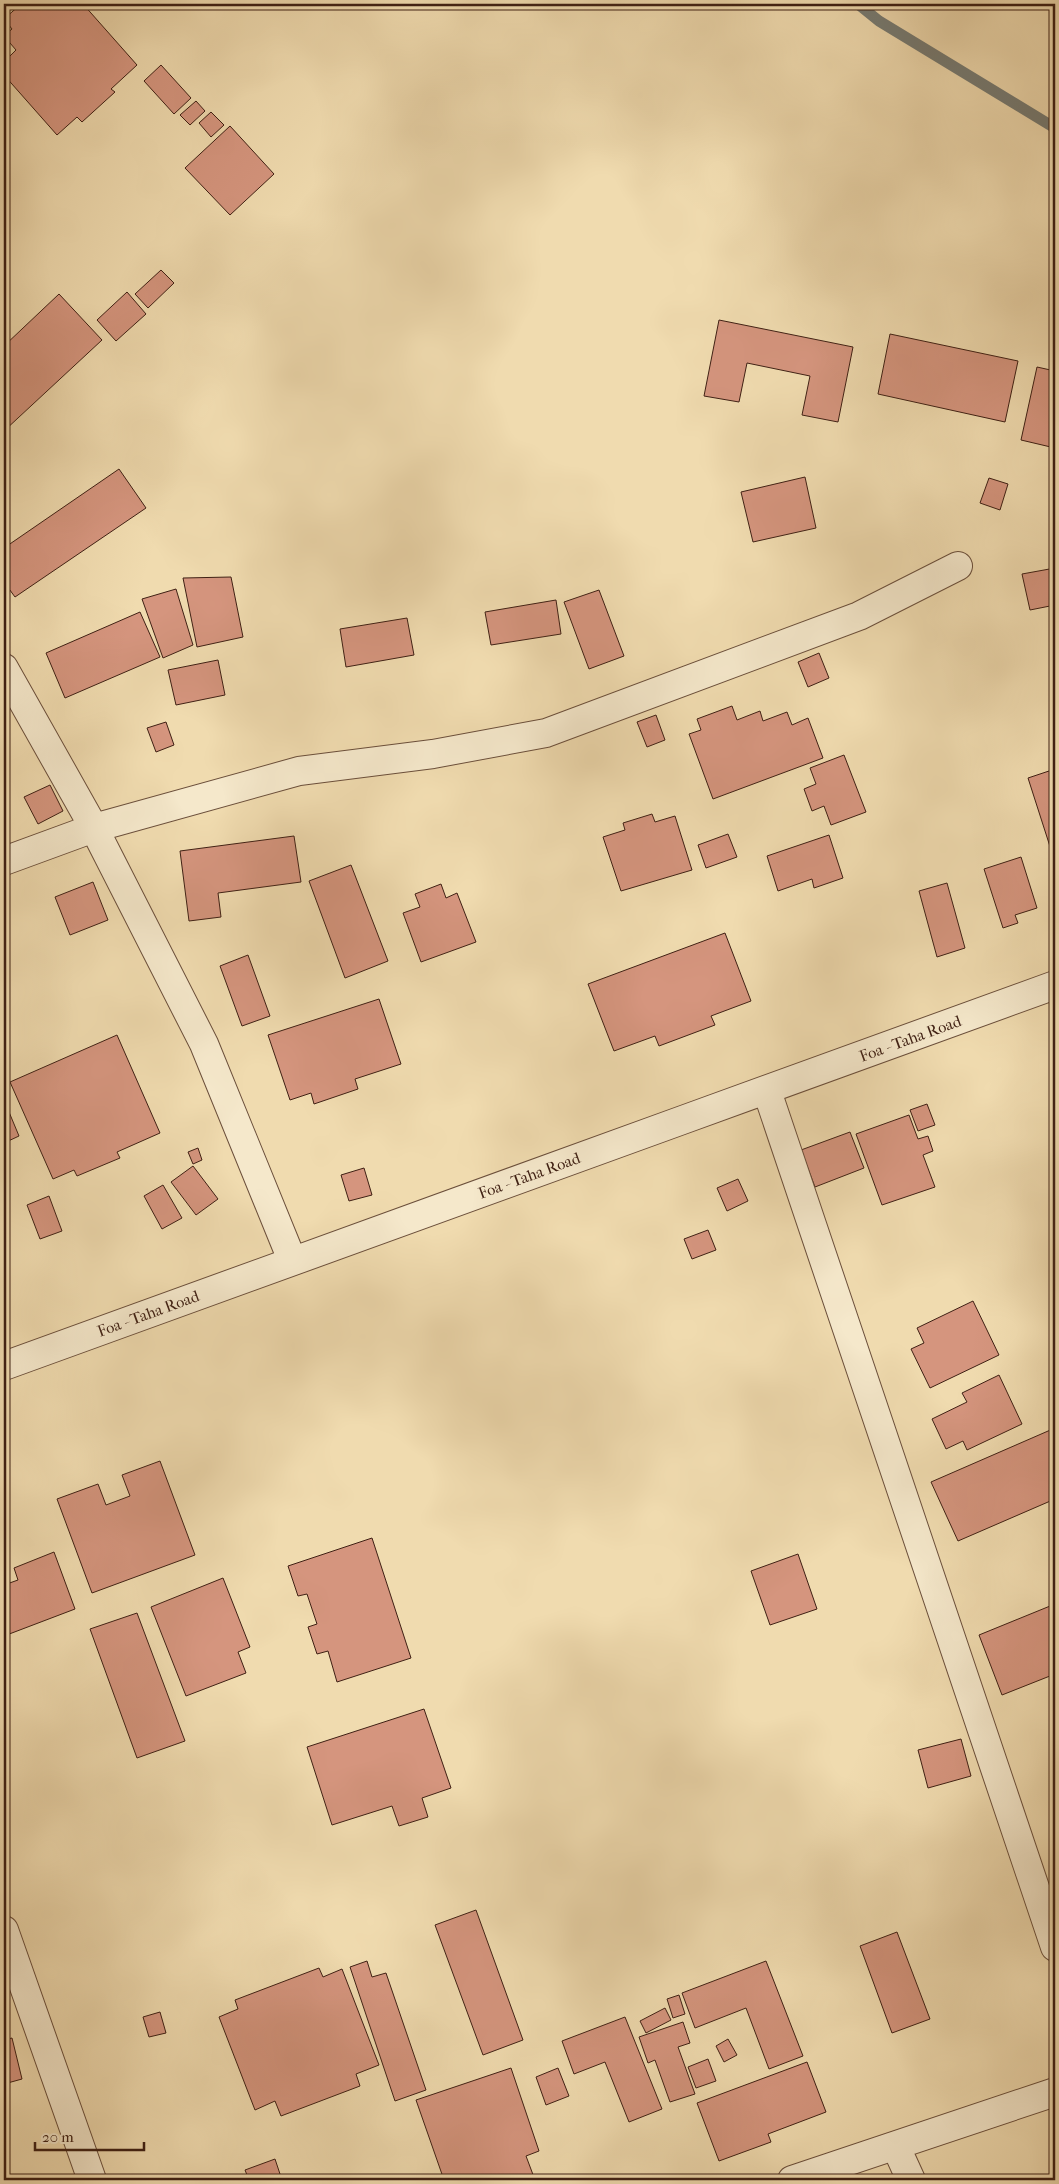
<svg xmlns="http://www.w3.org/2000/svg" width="1059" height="2184" font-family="'IM FELL French Canon',serif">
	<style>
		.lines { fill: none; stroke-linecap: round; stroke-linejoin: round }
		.stream { stroke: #777c74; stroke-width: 11 }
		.building { fill: #d5957e; stroke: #3f2014 }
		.minor-casing { stroke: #6b4f3b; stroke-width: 30 }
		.minor { stroke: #f5e8cb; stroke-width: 28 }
		.labels { text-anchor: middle; stroke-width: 5; stroke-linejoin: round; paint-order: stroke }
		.street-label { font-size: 16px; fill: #3f2014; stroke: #f5e8cb }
	</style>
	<rect width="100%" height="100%" fill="#f0dbaf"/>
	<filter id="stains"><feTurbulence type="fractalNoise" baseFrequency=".004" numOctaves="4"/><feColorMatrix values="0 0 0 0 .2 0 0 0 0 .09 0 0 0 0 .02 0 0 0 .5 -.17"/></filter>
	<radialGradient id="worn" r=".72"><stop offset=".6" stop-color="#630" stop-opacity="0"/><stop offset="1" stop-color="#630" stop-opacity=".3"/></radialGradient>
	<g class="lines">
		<path class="stream" d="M858,4L879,21L1055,128"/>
	</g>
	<path class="building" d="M21,4H83L137,65L111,89L115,92L82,122L77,117L57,135L4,75V62L16,50L4,36L12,29L4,19Z
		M161,65L191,98L174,114L144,81Z
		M196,101L205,111L190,125L180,115Z
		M211,112L224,125L211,137L199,123Z
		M230,126L274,174L230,215L185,168Z
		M161,270L174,283L148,308L135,294Z
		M127,292L146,314L116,341L97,320Z
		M59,294L102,340L4,431V346Z
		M719,320L853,347L838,422L802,415L810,376L747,363L739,402L704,396Z
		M890,334L1018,361L1005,422L878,394Z
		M1037,367L1055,371V448L1021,440Z
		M119,469L146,508L15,597L4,582V548Z
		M805,477L816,528L753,542L741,492Z
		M989,478L1008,484L1000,510L980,503Z
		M1055,568V605L1030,610L1022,574Z
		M231,577L243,637L197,647L183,578Z
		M176,589L193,645L163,658L142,599Z
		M599,590L624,656L589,669L564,602Z
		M556,600L561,634L491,645L485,612Z
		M140,612L160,657L65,698L46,653Z
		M407,618L414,655L346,667L340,629Z
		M819,653L829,678L808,687L798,662Z
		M218,660L225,695L176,705L168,670Z
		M732,706L737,720L760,711L763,721L787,712L792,725L808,718L823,758L713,799L689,734L701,730L697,719Z
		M656,715L665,740L647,747L637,722Z
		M166,722L174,745L156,752L147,728Z
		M844,755L866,812L831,825L824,806L812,811L804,789L816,784L810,768Z
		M1055,769V858L1054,859L1028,778Z
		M50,785L63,811L38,824L24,797Z
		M652,814L655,822L675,816L692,870L621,891L603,837L625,830L623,823Z
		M728,834L737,857L706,868L698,845Z
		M829,835L843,878L814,888L812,879L778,891L767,856Z
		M294,836L301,882L218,893L221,917L189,921L180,851Z
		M1021,857L1037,908L1015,915L1018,923L1003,928L984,869Z
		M351,865L388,961L345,978L309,881Z
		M93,882L108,920L70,935L55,897Z
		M947,883L965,948L937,957L919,891Z
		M441,884L446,898L457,893L476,942L421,962L403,913L420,907L415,894Z
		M725,933L751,1001L711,1016L715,1025L659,1046L655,1036L614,1051L588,984Z
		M248,955L270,1016L242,1026L220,966Z
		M379,999L401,1064L355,1079L358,1089L314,1104L311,1093L290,1100L268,1035Z
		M117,1035L160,1133L117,1152L120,1158L77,1176L74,1170L53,1179L10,1082Z
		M4,1100L19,1136L4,1143Z
		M927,1104L935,1125L918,1131L910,1110Z
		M909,1115L918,1139L928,1136L933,1151L923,1155L935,1187L882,1205L856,1134Z
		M850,1132L864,1168L815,1187L801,1150Z
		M198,1148L202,1160L193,1164L188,1152Z
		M193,1166L218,1199L196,1215L171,1182Z
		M364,1168L372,1195L349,1201L341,1175Z
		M738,1179L748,1201L727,1211L717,1188Z
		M163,1185L182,1218L162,1229L144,1196Z
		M49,1196L62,1231L40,1239L27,1205Z
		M708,1230L716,1250L692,1259L684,1239Z
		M973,1301L999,1355L930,1388L911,1349L924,1343L917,1328Z
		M999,1375L1022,1424L967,1450L963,1441L946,1449L932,1419L967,1402L962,1393Z
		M1055,1428V1499L958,1541L931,1482Z
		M160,1461L195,1555L92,1593L57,1499L98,1484L106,1505L130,1496L122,1475Z
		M372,1538L411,1658L337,1682L328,1651L317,1654L308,1627L317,1624L307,1594L298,1596L288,1566Z
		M54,1552L75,1609L4,1636V1585L18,1580L14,1568Z
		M798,1554L817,1609L770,1625L751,1571Z
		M223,1578L250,1647L238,1652L246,1673L186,1696L151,1607Z
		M1055,1604V1674L1002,1695L979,1635Z
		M137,1613L185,1741L137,1758L90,1629Z
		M424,1709L451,1788L422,1798L428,1817L399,1826L392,1806L332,1825L307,1747Z
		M961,1739L971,1776L928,1788L918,1750Z
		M476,1910L523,2040L483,2055L435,1925Z
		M897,1932L930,2019L892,2033L860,1946Z
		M367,1961L372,1977L386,1973L426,2090L395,2101L350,1967Z
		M766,1961L803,2056L769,2069L746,2008L695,2028L682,1993Z
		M319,1968L323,1977L342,1969L379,2065L356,2074L360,2086L281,2116L275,2101L255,2110L219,2017L238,2009L235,2000Z
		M679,1995L685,2014L673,2018L667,1999Z
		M665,2008L671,2020L646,2033L640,2021Z
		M160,2012L166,2033L149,2037L143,2017Z
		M625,2017L662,2109L629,2122L605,2062L574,2074L562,2041Z
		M683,2022L690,2043L678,2047L695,2094L670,2102L655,2060L648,2063L639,2037Z
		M12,2038L22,2079L4,2084V2040Z
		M728,2039L737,2055L724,2062L716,2046Z
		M708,2059L716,2081L696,2088L688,2067Z
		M807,2062L826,2112L768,2134L771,2142L719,2161L697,2103Z
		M511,2068L539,2151L526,2156L535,2180H444L416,2100Z
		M558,2068L569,2096L546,2105L536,2077Z
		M275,2159L282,2180H249L245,2170Z"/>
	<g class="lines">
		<g class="minor-casing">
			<path id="minor" d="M4,668L94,828L204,1044L292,1260
				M4,861L94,828L299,771L433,754L546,733L859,616L958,566
				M767,1091L1055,1947
				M4,1366C354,1237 705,1113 1055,985
				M4,1930L92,2180
				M896,2147L911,2180
				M792,2180L1055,2092"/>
		</g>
		<use href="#minor" class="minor"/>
	</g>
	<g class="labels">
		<g class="street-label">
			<text transform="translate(910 1038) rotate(-20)" y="6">Foa - Taha Road</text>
			<text transform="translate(529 1175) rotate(-20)" y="6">Foa - Taha Road</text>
			<text transform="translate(148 1313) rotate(-20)" y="6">Foa - Taha Road</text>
		</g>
	</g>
	<rect width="1059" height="2184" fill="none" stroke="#f0dbaf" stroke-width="20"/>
	<rect x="5" y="5" width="1049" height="2174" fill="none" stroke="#3f2014" stroke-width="2.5"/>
	<rect x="10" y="10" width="1039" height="2164" fill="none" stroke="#3f2014"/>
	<path d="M35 2142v8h109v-8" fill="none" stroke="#3f2014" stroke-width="2.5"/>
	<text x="42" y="2142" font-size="15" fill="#3f2014" stroke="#f5e8cb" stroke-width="4" paint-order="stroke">20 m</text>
	<rect width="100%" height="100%" filter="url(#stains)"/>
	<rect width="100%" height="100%" fill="url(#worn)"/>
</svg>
